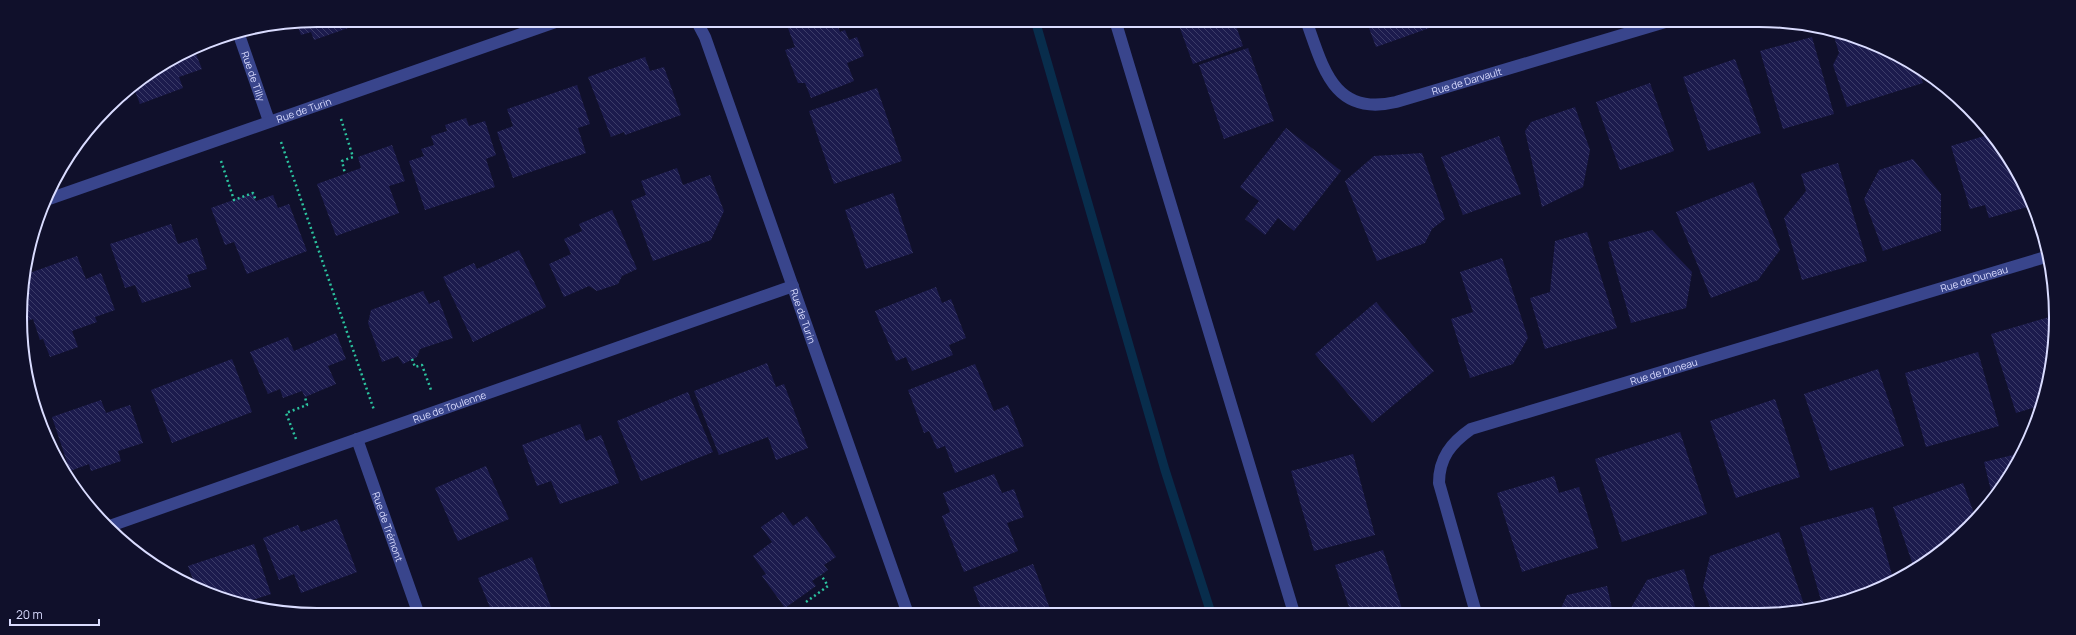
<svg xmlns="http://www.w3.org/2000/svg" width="2076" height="635" font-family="Manrope,sans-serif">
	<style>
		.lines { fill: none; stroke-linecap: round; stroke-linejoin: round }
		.stream { stroke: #082d4c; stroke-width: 9 }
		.building { fill: url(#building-back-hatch) }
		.path { stroke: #2bc29e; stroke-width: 2.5; stroke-dasharray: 2 3; stroke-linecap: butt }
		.minor { stroke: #39458c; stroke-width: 12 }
		.labels { text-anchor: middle; stroke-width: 3.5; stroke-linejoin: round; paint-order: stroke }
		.street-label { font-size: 10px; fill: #dadcff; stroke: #10102b }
		.rim { fill: none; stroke: #dadcff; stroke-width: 2 }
	</style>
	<defs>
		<pattern id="building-back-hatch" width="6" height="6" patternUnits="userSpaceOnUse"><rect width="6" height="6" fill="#1c1b4d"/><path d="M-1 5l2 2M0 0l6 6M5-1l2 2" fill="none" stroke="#3c3c68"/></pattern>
	</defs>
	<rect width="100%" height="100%" fill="#10102b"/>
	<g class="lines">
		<path class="stream" d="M1035,20L1165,470L1211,613"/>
	</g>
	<path class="building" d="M318,20H371L314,40L311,32L301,35L296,22Z
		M785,20H836L840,32L845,30L849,40L857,37L864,56L847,63L854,81L811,98L805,83H798L785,50L795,47Z
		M1177,20H1234L1243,46L1193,64Z
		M1366,20H1452L1376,47Z
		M1461,20H1481L1463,27Z
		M1832,30L1873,43L1917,67L1923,83L1847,107L1833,65L1839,53Z
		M1812,37L1834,114L1783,129L1760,51Z
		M1248,48L1274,121L1224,139L1199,65Z
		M194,49L202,69L179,77L183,88L140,104L133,86Z
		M645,57L650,71L664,67L681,115L625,135L624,132L611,137L588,77Z
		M1735,59L1761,133L1708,151L1683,77Z
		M1929,74L1932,77L1942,85L1932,87Z
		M1650,83L1674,151L1620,170L1596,102Z
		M577,85L590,124L578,128L586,153L513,178L497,132L513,126L507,109Z
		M877,88L902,161L834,184L809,111Z
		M125,92L128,100L110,106L121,94Z
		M1575,107L1590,150L1583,187L1542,207L1525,131L1531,122Z
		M466,118L469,126L485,121L496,155L486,159L495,187L425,210L409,161L424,156L421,149L434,145L431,136L447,131L445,125Z
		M1286,128L1341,171L1294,231L1278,218L1265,235L1245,219L1259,201L1240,187Z
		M1991,134L2006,152L2034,205L1989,218L1985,205L1970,209L1951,146Z
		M1499,136L1521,194L1463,215L1441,157Z
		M392,145L405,181L389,186L399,213L336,236L317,184L361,168L358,157Z
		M1422,153L1445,219L1432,229L1425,243L1377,261L1345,181L1374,156Z
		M1913,159L1941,194V231L1883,251L1864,199L1879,170Z
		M1838,163L1867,261L1802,280L1784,218L1806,191L1801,174Z
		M677,168L683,185L710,175L724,211L711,240L653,261L631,201L646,195L641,181Z
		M1753,182L1780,250L1758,280L1711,298L1676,212Z
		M253,193L256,201L273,195L278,208L289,204L307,251L247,274L234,242L225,245L211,208Z
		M893,193L913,253L866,269L845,210Z
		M612,210L637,269L622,276L618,284L597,291L589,286L564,297L549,264L571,254L564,239L582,231L579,224Z
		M171,224L178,244L197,238L207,269L187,275L191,287L142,303L135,285L125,288L110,244Z
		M1652,230L1692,272L1686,308L1631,323L1608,242Z
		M1587,232L1617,328L1545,349L1530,298L1550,292L1555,241Z
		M519,250L546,307L473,342L443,277L474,263L477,269Z
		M77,256L86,279L101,273L115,310L95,317L97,322L72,331L78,347L50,357L43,339L40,340L33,319L24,322L21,314L23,279L24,275Z
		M1502,258L1528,338L1513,364L1470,378L1451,319L1473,312L1460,272Z
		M936,287L942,303L951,299L966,338L949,345L953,355L912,371L906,357L896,361L875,311Z
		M423,291L429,304L439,300L453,338L420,349L417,357L403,364L398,356L382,362L368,323L371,310Z
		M1376,302L1434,371L1372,423L1315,354Z
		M2056,315L2050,376L2039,406L2016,413L1991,334Z
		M336,333L346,359L328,366L336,384L305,397L302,391L283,398L280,389L268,394L250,352L288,337L294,351Z
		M1978,352L1999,426L1926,447L1905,373Z
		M232,359L252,412L172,443L151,390Z
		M767,363L776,387L784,384L808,448L776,460L768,437L719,455L694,391Z
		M975,364L994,411L1008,405L1024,446L955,473L945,446L937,449L929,431L924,433L908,390Z
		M1878,369L1904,446L1830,471L1804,394Z
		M688,392L713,452L641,481L617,421Z
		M1775,399L1800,477L1736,498L1710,421Z
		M101,400L106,413L130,405L143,443L118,451L121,461L91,471L89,464L70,471L52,417Z
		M580,424L586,441L601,435L619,483L560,504L551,481L537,486L522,445Z
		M1680,432L1707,514L1622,542L1595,459Z
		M2021,453L2016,466L1992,495L1984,462Z
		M1353,454L1375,535L1314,551L1291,471Z
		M486,466L509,519L458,541L435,488Z
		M994,474L1002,493L1014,489L1024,517L1007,523L1018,551L964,572L942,516L950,512L943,493Z
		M1554,476L1559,493L1579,487L1598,548L1522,572L1497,493Z
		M1963,483L1975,516L1955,541L1914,568L1893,507Z
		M1873,507L1894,582L1822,604L1800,527Z
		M783,512L793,526L807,516L836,557L824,565L828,570L812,581L816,586L785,608L762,576L766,574L753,556L772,542L761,527Z
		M337,519L357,572L301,593L294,574L279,580L263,538L298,525L301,532Z
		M1779,532L1806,610L1797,612L1712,613L1703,587L1710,556Z
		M254,544L271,594L240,604L196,588L188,566Z
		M1383,550L1403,612L1351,613L1335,565Z
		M532,557L554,615H493L478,578Z
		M1033,564L1052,614H983L973,587Z
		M1684,569L1697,613H1628L1647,580Z
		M1607,586L1613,613H1559L1567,595Z"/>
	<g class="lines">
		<path class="path" d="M341,119L353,157L342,161L345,174
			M281,142L374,410
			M221,161L234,200L253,193L256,201
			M412,359L415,367L422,365L431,390
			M296,439L286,413L307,405L305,397
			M806,602L828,586L821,575"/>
		<g class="minor">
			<path id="s1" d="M696,20L705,37L908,614"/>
			<path d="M1115,20L1294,613"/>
			<path id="s2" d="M1306,20C1323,67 1333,117 1396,102L1672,20"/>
			<path id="s3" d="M238,32L269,121"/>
			<path id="s4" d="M46,200L561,20"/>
			<path id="s5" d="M357,439L419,615"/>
			<path id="s6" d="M107,527L793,286"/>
			<path id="s7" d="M1476,613L1439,483C1439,458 1451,443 1471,429L2049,256"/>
		</g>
	</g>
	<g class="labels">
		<g class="street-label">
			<text dy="4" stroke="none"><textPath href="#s3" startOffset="47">Rue de Tilly</textPath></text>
			<text dy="4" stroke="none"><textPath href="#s2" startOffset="213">Rue de Darvault</textPath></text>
			<text dy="4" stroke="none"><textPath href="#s4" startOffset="273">Rue de Turin</textPath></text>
			<text dy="4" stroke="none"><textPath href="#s7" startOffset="726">Rue de Duneau</textPath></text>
			<text dy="4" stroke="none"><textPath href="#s1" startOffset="315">Rue de Turin</textPath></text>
			<text dy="4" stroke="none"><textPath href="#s7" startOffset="402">Rue de Duneau</textPath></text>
			<text dy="4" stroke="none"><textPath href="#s6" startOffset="363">Rue de Toulenne</textPath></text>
			<text dy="4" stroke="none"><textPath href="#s5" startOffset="93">Rue de Trémont</textPath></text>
		</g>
	</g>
	<path d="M0 0H2076V635H0ZM317 27H1759A290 290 0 0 1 2049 317V318A290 290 0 0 1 1759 608H317A290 290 0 0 1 27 318V317A290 290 0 0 1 317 27Z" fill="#10102b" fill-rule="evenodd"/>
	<path class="rim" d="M317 27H1759A290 290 0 0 1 2049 317V318A290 290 0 0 1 1759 608H317A290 290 0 0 1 27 318V317A290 290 0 0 1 317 27Z"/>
	<path d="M10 619v6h89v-6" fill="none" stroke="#dadcff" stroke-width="2"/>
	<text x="16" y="619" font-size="12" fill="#dadcff" stroke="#10102b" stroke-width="3" paint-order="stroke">20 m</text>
</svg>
